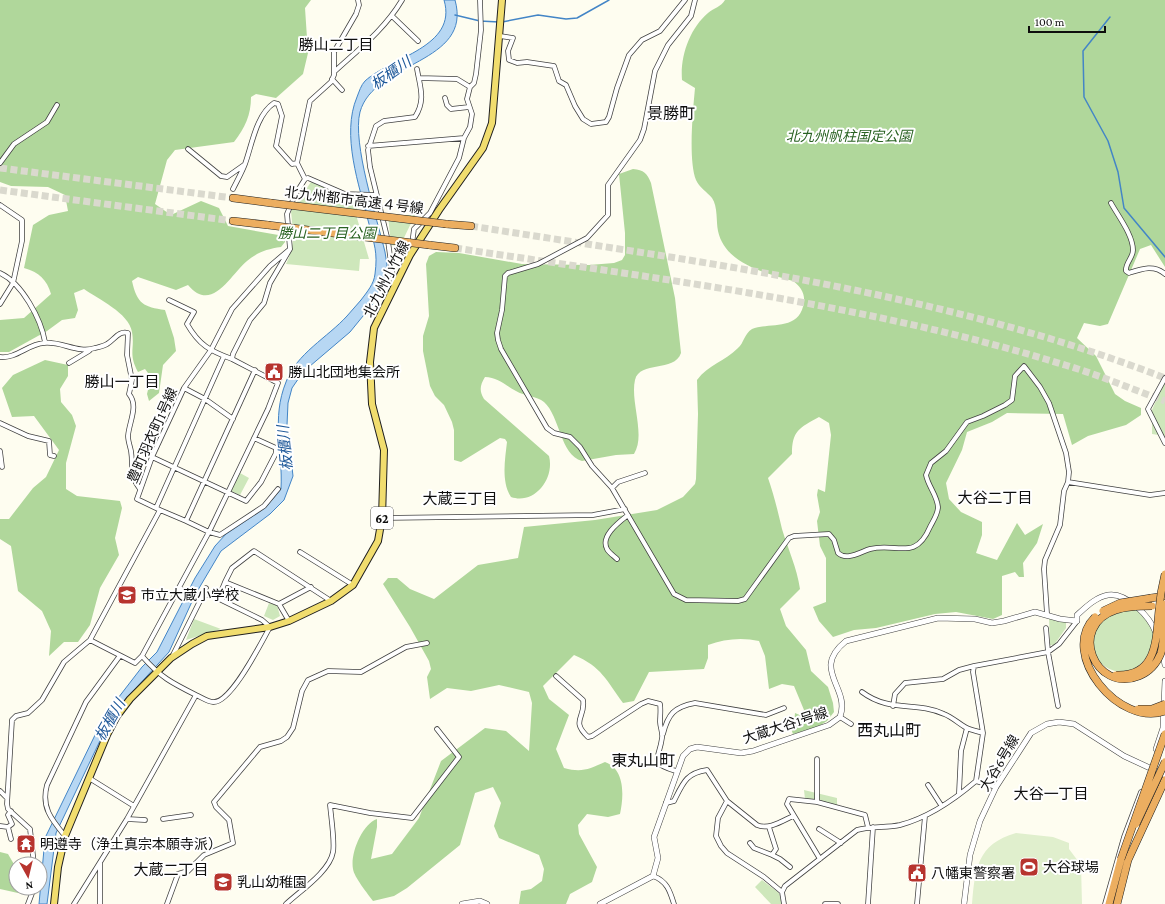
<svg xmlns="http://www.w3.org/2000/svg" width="1165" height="904" font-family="'Crimson Pro','Noto Sans JP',serif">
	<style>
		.green { fill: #cee7bb }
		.forest { fill: #b0d79b }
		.pitch { fill: #e0efcd }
		.water { fill: #b7d7f3; stroke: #4385c6 }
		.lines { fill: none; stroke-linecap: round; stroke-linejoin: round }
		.stream { stroke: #4385c6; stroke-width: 1.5 }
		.motorway-tunnel { stroke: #dad9ce; stroke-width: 7; stroke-dasharray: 7 3.5; stroke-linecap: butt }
		.minor-casing { stroke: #414141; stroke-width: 5.5 }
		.tertiary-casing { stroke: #414141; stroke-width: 6 }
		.primary-casing { stroke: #1f1f1f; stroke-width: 8 }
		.motorway-casing { stroke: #1f1f1f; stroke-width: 8 }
		.minor { stroke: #fff; stroke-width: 4 }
		.tertiary { stroke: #fff; stroke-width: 5 }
		.primary { stroke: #f1dd6e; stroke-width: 6 }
		.motorway { stroke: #ecae60; stroke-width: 7 }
		.motorway-bridge-casing { stroke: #1f1f1f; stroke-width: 8; stroke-linecap: butt }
		.motorway-bridge { stroke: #ecae60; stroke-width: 7 }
		.labels { text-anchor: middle; stroke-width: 4; stroke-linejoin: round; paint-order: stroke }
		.shield { fill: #fff; stroke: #565656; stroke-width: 1 }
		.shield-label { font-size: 13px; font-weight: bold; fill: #0e0e0e }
		.park-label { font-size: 14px; font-style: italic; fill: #296222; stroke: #fff }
		.street-label { font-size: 14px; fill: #0e0e0e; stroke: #fff }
		.poi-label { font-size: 14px; fill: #0e0e0e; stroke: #fff; text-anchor: start }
		.neighbourhood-label { font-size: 15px; fill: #0e0e0e; stroke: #fff }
		.water-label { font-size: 15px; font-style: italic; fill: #1e5899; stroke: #fff }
		.quarter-label { font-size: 16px; fill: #0e0e0e; stroke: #fff }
	</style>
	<rect width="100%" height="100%" fill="#fefdf0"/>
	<path class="green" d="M311,182L357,199V218L369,259H360L359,271L286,264C296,244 293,232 291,211Z
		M388,215H415L400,246L391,245Z
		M1165,380V436L1152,434V410Z
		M240,473L249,478L240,495L231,491Z
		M269,603L277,605L280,616L273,620L264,616Z
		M1125,610H1138L1155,631C1146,698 1080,670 1095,633C1097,628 1101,622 1106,619C1111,615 1119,612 1125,610Z
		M1049,618L1066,622V628L1054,645H1050Z
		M194,619L221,629L186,640Z
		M804,790L837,798V805L805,799Z
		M762,880L779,893L782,904H771L755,887Z"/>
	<path class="forest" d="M0,0H311L305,8L308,53L303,74L276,98L256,94L251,97C251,115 245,128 234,142L175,150L167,160L155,204L171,215L201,201L219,208L228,226L284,236L285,242L281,247C267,249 258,252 247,261C231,274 212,314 188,285L176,290L138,277L132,281C137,304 144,307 165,310L174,338L176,351L163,365L159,393L149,401L147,394L151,377L145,369L138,372C128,353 135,350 132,332C129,313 98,299 84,289L74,293L78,310L75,318L62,320L47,331L9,352H0V320L24,318L51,294C47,280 39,272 24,268L33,225L49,215L68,211L65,195L48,187L11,186L0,182Z
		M725,0H1165V267L1151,245L1140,249L1108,324L1100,326L1084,323L1077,338L1096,356L1115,394L1125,401L1141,408V415L1126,425L1088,436L1072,445L1063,414L1007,413L992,422L967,432L962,450L946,483L949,499L961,512L982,522V535L976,553L997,560L1017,523L1025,535L1043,524L1037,543L1023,563L1024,577H1019L1015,572L1002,576V615L993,619L956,612L935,614L876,628L854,630L833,637L819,621L813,607L826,602V558L820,546L817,521L820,512L817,495L818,489L825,492L831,435L829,423L819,417C799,428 792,431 792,454L768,478C774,495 778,512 782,529C788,549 797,568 800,589L780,609L786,626L806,650L811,671L828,687L833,703L834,712L827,721L816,728L793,734L790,726L794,724L795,713L802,716L804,710L794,686L782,684L769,689L765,656L759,641C742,637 724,639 708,645V658L704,669L649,672L634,701L623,703C606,680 602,667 574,655L543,686L549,699L569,715L556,749L564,768C582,773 589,769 605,762C625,769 624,796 620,814L608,817L587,814L578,825L579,834L597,867L592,882L570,894L566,904H519L521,891L531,889L542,881L544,869L539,855L499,838L494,826L501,803L493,787L475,793L460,845L407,888L394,896L373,901C368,894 354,877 353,869C350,854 362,824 377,819V827L371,859L392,854L419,818L441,761L485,728L506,731L529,751L532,703L529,692L499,685L471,691L447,688L430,699L427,677L431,669L429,661L410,627L383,584L388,578H397L410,589L434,599L478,565L518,558L524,527L595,520L657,510L683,497L695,484L696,479L698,414L697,380C708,365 725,361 738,348C744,343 744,334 752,329C769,322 800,332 804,302C805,293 800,286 793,281C766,273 725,264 718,231C716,221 718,207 712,198C707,192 699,187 696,180C688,160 693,110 695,88L682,80C680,56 690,28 708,13C714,8 721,7 725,0Z
		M633,169C644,170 647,173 651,183L675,298L681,353C674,373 640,360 635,380C630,402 646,435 634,454L616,455L582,461C560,455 560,416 544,402C537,396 524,396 516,391C505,385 497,377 485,377C480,385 479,391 484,399L549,456C555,479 534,505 511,497C501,482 505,459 507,442L505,439L500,438L461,462L454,460V430L452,422L444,405L435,396L430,386L423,351V336L429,316L426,264L429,256L436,252L459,253L522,264L589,265L614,263L622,260L625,255V233L619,174Z
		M45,360L68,365V376L60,389L61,402L72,415L76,426L66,463V489L77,496L120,501L122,508L115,538L119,555L100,588L90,625L78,642H64L49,656L51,631L42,611L18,591L11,546L0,539V519H9L33,488L46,477L59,450L34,416L12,417L2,388L13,375Z
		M0,852L8,854L15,866L18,893L0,889Z"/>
	<path class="pitch" d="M1016,833L1053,837L1069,843V849L1081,865L1082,904H972C975,869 977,844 1016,833Z"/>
	<path class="water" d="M444,0H455C473,64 374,61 360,112C352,143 377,218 385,252L387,265L384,279L372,305L350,332L303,372L292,388L288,403L287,425L293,476L284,500L270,514L221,551L195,595L169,652L125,700L107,726L56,833L47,904H39L45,838L97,731L115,702L142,667L157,652L195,578L215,546L226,534L265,508L281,489C283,451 271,419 286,382C296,354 328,337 347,316C352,311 356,305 361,300C367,292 374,284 375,274C378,252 374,244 369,224C359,185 341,135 357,97C359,92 361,85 365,81C391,57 458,47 444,0Z"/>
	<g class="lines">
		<path class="stream" d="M455,15L480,21L499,22
			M1110,17L1083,51L1084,97L1108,141L1118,172L1124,208L1165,257
			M502,22L538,15L566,19L577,18L609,0"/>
		<path class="motorway-tunnel" d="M0,168L233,198
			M0,190L233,221
			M471,226C704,263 943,292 1165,378
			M455,248C659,279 867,304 1065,365C1099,375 1132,389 1165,401"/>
		<g class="minor-casing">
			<path id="minor" d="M695,0L691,16L668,45L655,71L644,129L640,140L608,185V215L587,238L538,264L508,273L505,276L502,310L497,333L498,340L501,349L547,428L554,433L570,437L580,447L592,466L612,488L674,594L686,600L738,601L745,599L789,538L794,536L829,534L834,540L838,553C847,561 860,552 870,549C897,542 915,562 930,527C933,521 938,514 938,507C937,495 928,486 926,475L931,463L946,451L967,422L983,416L1005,405L1012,400L1015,376L1024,366L1040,387L1049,403L1066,453L1069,472L1068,482L1064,491L1060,525L1045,560L1044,569L1047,614
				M392,16L418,41
				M500,36L513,38L508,51L509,60L517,63L527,62L554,66L559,81L566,85L575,106L583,119L591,124L606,122L609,117L617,88L629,55L642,40L660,31L685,0
				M334,72C358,50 385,29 402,0
				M419,78L457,79L470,87
				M332,79L342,90
				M445,98L447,105L451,109L469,107
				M368,146L464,138
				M188,149L221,176L227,177L244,165
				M0,163L14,144L47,122L57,105
				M305,179L308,178L345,194L376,195
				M233,189C237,181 242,172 245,164C252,145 256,115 274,103L278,104L282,116L276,146L292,164L297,163
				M1111,203C1118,216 1133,235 1133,250C1133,258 1125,263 1126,271L1129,273C1141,269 1154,264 1165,274
				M0,205L22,220V241L13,283L0,304
				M412,244L414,229L430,213L459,158L464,138L470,127L472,114L467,99L470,87L474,83L476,74L481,30L480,0
				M0,273C22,283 41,319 45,342
				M394,285L388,241L370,167L368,150L376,126L384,121L415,117C426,100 420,87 417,69
				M169,300L194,312L187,324C199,345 210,351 232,359
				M0,357C16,359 28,344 44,343C62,341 78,354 95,348C99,347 104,346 107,344C114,340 119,330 128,333L127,355L132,380L129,394C139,406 129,422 128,436C128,441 130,446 131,451C134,470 127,471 140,489
				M69,363L89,351
				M1165,378L1148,409L1165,443
				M184,388L205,399L233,419
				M0,423L28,436L49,441L50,455L54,456
				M0,451L2,467
				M152,457L246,501L261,482L276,453V448L254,438
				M1068,482L1150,495L1165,493
				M612,488L618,482L645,473
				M278,489L264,506L220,535L209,532L268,409L278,383L232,359L233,354L250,320L264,303L270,283L290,249L287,214L295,195L305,179L297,163L310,101L331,82L334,75V52L356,14L359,5L358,0
				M156,508L224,356
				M160,510L186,521
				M382,518L593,515L625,509
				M300,552L353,585
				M617,559C614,556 609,553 607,549C600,536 619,522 628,515
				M179,588L202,597L206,588
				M218,599L225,582
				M279,604L311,587
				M289,621L279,604L225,582L232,568L254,551L331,601
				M1046,628L1048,652L1058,706
				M90,640L135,663L142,656L209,532L186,521L255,370
				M173,655L202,597L209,594L262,620L270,627C262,641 231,704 213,702C208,702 201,697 196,695
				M556,676L583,700C586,718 570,720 588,737L592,736L641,704L648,701L660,704C661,710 660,716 660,722C660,727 663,733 662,738C659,760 648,763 676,771
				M862,692C890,713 916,701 944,714C952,717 958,723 965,727C970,730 977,731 983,733
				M893,706L895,694L905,683L943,679L959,670L974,666
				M840,717L851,724
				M663,734C668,714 674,707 695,703L766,715L784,708
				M89,778L134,806
				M976,781L996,787
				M928,785L941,805
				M0,791L6,797
				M959,793L961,751L967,728
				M727,801L718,818L716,836L721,846L727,853L764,877L782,892
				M817,802V759
				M666,803L674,801C683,783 686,773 707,770L727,801L757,825C769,830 782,821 793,816
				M127,819L145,820
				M163,819L191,815
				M0,826L8,827L12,824L8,815L11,811
				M8,827L11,839
				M769,827L776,849L772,855L780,859L790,867
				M819,829L841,843
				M65,836C51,819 41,807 47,785L86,702L119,657
				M750,843L754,848L772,855
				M820,859L787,804L789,799L817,802L865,815L868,827
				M34,864L30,829L8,809L7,804L12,720L16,716L28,713L42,700L64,662L90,640L160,510L137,499L152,457L184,388L211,350L232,309L270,266L290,249
				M653,876C667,881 670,891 674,904
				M28,904L34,888
				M74,904L127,819L196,695C172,683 160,677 142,656
				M100,904V863
				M167,904L178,874L188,871L204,855L233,843L229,820L216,807L214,802L260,747L281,741L287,737L293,728L302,691L308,680L328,671L361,672L406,647L427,643
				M286,904C300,891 330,871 333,852C335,843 331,816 330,805L370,813L412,818L459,757L437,729
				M784,904L782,892L785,886L857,830C872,826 886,828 900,825C927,818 955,799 976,781L983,733L973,672L974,666L1048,652L1059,644L1077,621
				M825,904H838
				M868,904L873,827
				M917,904L925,816
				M1105,904L1124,837L1141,792"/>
		</g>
		<g class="tertiary-casing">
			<path id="tertiary" d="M1162,650L1165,665
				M1156,749L1163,728L1165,681
				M462,904L480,901L487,904
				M600,904L653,876L658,858L654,837L683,756L690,749L697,747L741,753L753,751L829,725L840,717C851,687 810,670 846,641L938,618L975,619L992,623L1004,621L1035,612L1060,619L1077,621V615C1086,607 1096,597 1108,595C1127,592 1150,617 1156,633
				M964,904L970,855L980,821L996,787L1031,733L1047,724L1059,722L1074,724L1124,756L1165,775"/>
		</g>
		<g class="primary-casing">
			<path id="primary" d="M54,904L58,867L65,836L107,735L117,716L130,699L171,658L192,644L207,636L270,627L289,621L331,601L353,585L378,541L382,518L384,450L372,404L370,362L374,328L410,255L439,210L483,148L492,123L502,0"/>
		</g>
		<g class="motorway-casing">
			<path id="motorway" d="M233,198L271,203
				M233,221L268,225
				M446,224L471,226
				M429,245L455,248
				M1151,598L1165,596
				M1109,904L1121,859
				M1117,904L1128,860L1165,780"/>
		</g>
		<use href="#minor" class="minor"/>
		<use href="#tertiary" class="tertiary"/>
		<use href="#primary" class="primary"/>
		<use href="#motorway" class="motorway"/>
		<g class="motorway-bridge-casing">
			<path id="motorway-bridge" d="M271,203L446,224
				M268,225L429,245
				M1152,606C1140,606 1127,606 1116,610C1067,626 1095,694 1139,676C1149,672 1157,663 1161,653C1165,638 1163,620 1165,604
				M1103,611L1120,603L1151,598
				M1095,617C1058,654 1120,728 1165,711
				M1116,675C1157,677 1156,640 1159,610C1160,598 1162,586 1165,574
				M1138,709H1152L1165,704
				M1136,824L1165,762
				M1121,859L1165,734"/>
		</g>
		<use href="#motorway-bridge" class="motorway-bridge"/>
	</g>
	<defs>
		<g id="civic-square" transform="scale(1)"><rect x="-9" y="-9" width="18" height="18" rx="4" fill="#b7342e" stroke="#fff"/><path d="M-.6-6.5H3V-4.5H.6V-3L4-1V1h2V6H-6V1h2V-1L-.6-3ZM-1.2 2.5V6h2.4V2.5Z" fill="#fff"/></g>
		<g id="school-square" transform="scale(1)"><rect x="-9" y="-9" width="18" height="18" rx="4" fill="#b7342e" stroke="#fff"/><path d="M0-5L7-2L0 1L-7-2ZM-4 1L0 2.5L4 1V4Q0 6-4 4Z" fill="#fff"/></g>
		<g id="temple-square" transform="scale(1)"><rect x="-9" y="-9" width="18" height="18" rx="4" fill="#b7342e" stroke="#fff"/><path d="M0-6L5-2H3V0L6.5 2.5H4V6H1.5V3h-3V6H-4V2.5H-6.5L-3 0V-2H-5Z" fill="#fff"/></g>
		<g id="stadium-square" transform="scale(1)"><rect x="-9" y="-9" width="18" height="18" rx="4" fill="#b7342e" stroke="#fff"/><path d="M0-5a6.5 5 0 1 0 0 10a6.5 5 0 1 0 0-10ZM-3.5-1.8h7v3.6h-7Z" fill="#fff"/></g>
	</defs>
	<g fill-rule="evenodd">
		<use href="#civic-square" x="274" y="372"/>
		<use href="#school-square" x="127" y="595"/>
		<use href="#temple-square" x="26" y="844"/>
		<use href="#stadium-square" x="1029" y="867"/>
		<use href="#civic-square" x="917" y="873"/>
		<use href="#school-square" x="223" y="882"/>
	</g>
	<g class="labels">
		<rect class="shield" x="371" y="507" width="22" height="22" rx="3"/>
		<g class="shield-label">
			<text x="382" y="523">62</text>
		</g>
		<g class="park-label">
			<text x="849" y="141">北九州帆柱国定公園</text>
			<text x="327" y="238">勝山二丁目公園</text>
		</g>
		<g class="street-label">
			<text transform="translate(354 200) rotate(7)" y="5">北九州都市高速４号線</text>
			<text transform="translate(386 279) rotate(-63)" y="5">北九州小竹線</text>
			<text transform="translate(152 435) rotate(-66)" y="5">豊町羽衣町1号線</text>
			<text transform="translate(785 725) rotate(-18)" y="5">大蔵大谷1号線</text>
			<text transform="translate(999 763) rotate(-59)" y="5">大谷6号線</text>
		</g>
		<g class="poi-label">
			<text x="288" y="377">勝山北団地集会所</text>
			<text x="141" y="600">市立大蔵小学校</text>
			<text x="40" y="849">明遵寺（浄土真宗本願寺派）</text>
			<text x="1043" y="872">大谷球場</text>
			<text x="931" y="878">八幡東警察署</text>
			<text x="237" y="887">乳山幼稚園</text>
		</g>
		<g class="neighbourhood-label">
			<text x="336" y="50">勝山二丁目</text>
			<text x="122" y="387">勝山一丁目</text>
			<text x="995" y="503">大谷二丁目</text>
			<text x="460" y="504">大蔵三丁目</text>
			<text x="1051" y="799">大谷一丁目</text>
			<text x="171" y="875">大蔵二丁目</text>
		</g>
		<g class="water-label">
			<text transform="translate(391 73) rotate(-35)" y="5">板櫃川</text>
			<text transform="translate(285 448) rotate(-95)" y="5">板櫃川</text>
			<text transform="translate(110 720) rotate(-60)" y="5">板櫃川</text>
		</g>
		<g class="quarter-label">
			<text x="671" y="119">景勝町</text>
			<text x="889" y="736">西丸山町</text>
			<text x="643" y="766">東丸山町</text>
		</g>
	</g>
	<g transform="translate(28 876) rotate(172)"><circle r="19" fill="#ffffff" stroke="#9f9f9f"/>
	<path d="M0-3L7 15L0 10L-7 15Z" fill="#b7342e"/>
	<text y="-6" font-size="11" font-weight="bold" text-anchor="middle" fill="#0e0e0e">N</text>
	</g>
	<path d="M1029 26v6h76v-6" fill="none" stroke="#0e0e0e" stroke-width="2"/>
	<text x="1035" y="26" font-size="12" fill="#0e0e0e" stroke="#ffffff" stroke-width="3" paint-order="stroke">100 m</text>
</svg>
